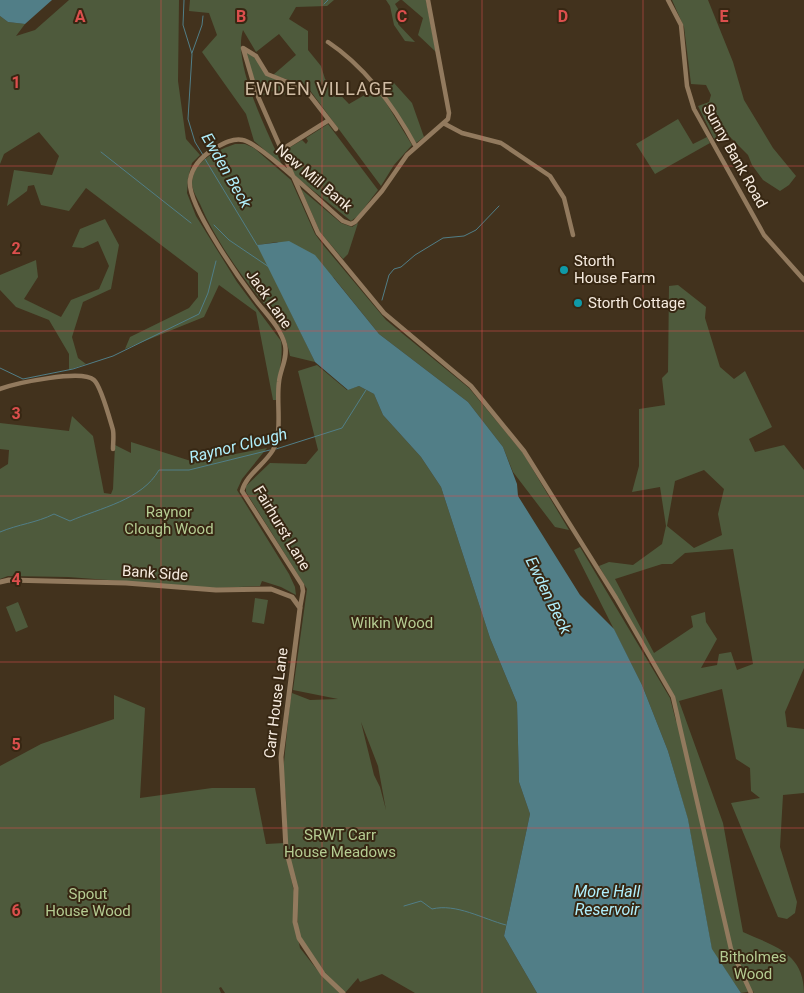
<svg xmlns="http://www.w3.org/2000/svg" width="804" height="993" font-family="Roboto,sans-serif">
	<style>
		.green { fill: #4e5a3c; fill-rule: evenodd }
		.water { fill: #517e87 }
		.lines { fill: none; stroke-linecap: round; stroke-linejoin: round }
		.stream { stroke: #517e87; stroke-width: 1 }
		.minor { stroke: #927a5e; stroke-width: 4.5 }
		.tertiary { stroke: #927a5e; stroke-width: 5 }
		.grid { fill: none; stroke: #dc4f4d; stroke-width: 1; stroke-opacity: 0.55 }
		.culture-dot { fill: #0f9aa8; stroke: #372713; stroke-width: 2 }
		.labels { text-anchor: middle; stroke-width: 4; stroke-linejoin: round; paint-order: stroke }
		.street-label { font-size: 15px; fill: #f6ebdf; stroke: #372713 }
		.poi-label { font-size: 15px; fill: #f6ebdf; stroke: #372713; text-anchor: start }
		.park-label { font-size: 15px; fill: #b5cc92; stroke: #372713 }
		.water-label { font-size: 16px; font-style: italic; fill: #b0effc; stroke: #372713 }
		.quarter-label { font-size: 18px; letter-spacing: 1px; fill: #d1bda5; stroke: #372713 }
		.grid-label { font-size: 16px; text-anchor: middle; font-weight: bold; fill: #dc4f4d; stroke: #372713; stroke-width: 4; stroke-linejoin: round; paint-order: stroke }
	</style>
	<rect width="100%" height="100%" fill="#42321d"/>
	<path class="green" d="M69,0H179L178,81L186,139L200,155L192,163L188,178L187,193L196,216L237,282L281,341C284,360 276,380 277,400H273L256,312L219,285L204,317L125,349L130,337L189,308L198,297V273L86,188L69,211L41,205L34,185L28,186L27,191L7,206L14,170L52,175L59,156L39,132L4,154L0,164V16L8,22L25,24L16,36L35,30Z
		M190,0H334L327,6L296,7L289,19L308,31V50L321,66L325,79L349,104L368,93H380L412,145L394,165L381,186L309,89L299,83L273,75L296,55L279,34L256,52L243,30C232,64 268,132 282,165L254,141L246,114L202,52L217,35L209,13L189,11Z
		M386,0H400L395,4L400,12L398,24L415,42L405,41L394,25L390,6Z
		M402,0H426L436,52L418,35L423,18Z
		M672,0H708L733,62L744,100L773,148L796,176L789,185L780,191L763,180L752,165L748,155L727,134L715,141L698,106L709,102L711,95L706,85L691,84L684,27Z
		M245,51L255,58L270,77L296,87L282,96L272,91L260,97Z
		M394,83L412,103L424,137L416,143L383,91Z
		M678,119L693,144L707,137L710,143L655,174L636,144Z
		M328,124L378,190L358,216L351,221L295,176L284,151L302,140L306,144L308,141L306,138Z
		M235,144H245L254,148L291,180L315,234L324,246L386,320L469,388L523,453L569,530L555,527L513,472L503,447L468,402L379,334L334,278L277,242L258,245L315,362L290,356C285,323 259,300 241,274C226,253 210,228 200,204C197,198 192,190 192,183C193,160 218,150 235,144Z
		M301,189L341,223L352,227L358,223L348,254L343,259L320,232Z
		M105,219L119,245L111,289L83,302L72,337L78,358L86,364L69,370V354L49,320L16,307L0,290V275L36,260L38,277L24,299L61,317L71,300L99,289L109,266L98,241L83,248L72,247L80,229Z
		M678,285L706,307L705,318L720,367L734,379L745,371L772,427L749,439L755,452L784,445L804,470V668L785,712L787,727L804,729V793L783,795L780,847L797,902L795,913L787,919L778,917L731,803L760,798L751,791L750,768L736,759L722,689L679,701L723,823L743,932C774,946 804,953 804,993H754L753,991L741,993L712,950L688,820L668,751L642,685L574,550L580,547L670,698L676,721L678,713L674,697L599,566L609,562L633,565L662,544L666,526L660,487L632,492L639,466V409L665,405L662,378L668,372L669,286ZM704,470L724,489L718,514L722,535L694,548L667,526L675,481ZM733,549L753,664L737,670L731,652L719,654L717,665L701,668L717,639L706,622L705,612L691,616L693,627L654,653L615,579L662,564H672L685,553Z
		M317,365L347,390L359,386L374,394L383,415L421,457L441,487L490,638L517,703L519,782L530,814L504,936L537,993H415L382,974L360,982L358,978L345,993L313,960L298,931L297,902L287,846L286,799L283,772L290,702L292,693L310,700L338,699L293,690L307,589L246,492V486L270,463L306,464L318,450L298,371ZM361,722L378,766L386,810L380,787L374,775Z
		M72,416L93,436L104,493L111,494L113,489L115,445L131,453V442L194,462L267,448L242,479L237,490L289,574L295,587L296,595L281,587L262,581L260,586L214,588L68,577L8,576L0,579V469L8,464L9,450L0,449V423L69,431Z
		M255,598L268,600L264,624L252,622Z
		M18,602L28,627L16,632L6,607Z
		M114,695L145,708L140,798L212,788H255L266,844L284,843L294,892L293,915L300,948L322,976L340,993H225L221,987L219,988L221,993H0V766L41,744L114,719Z"/>
	<path class="water" d="M0,0H52L25,24L8,22L0,16Z
		M289,241L315,255L379,334L468,402L503,447L517,484L518,496L580,595L614,629L642,685L668,751L688,819L712,949L741,993H537L504,936L530,814L519,782L517,703L490,638L441,487L421,457L383,415L374,394L359,386L348,390L315,362L257,245Z"/>
	<g class="lines">
		<path class="stream" d="M184,0L183,25L192,54L188,119L195,142L203,155
			M324,4L328,0
			M192,53L202,25L203,16
			M101,152L191,223
			M205,159L257,245
			M214,225L229,240L269,267
			M382,300L389,275L394,269L401,267L415,255L443,238L464,236L476,230L499,206
			M0,368L23,379L73,369L113,356L199,314L208,293L216,261
			M276,449L342,428L366,390
			M0,532C19,524 36,523 54,514L70,521C100,508 142,500 159,470H189L270,450
			M404,906L421,901L432,909C456,903 483,919 506,925"/>
		<path class="minor" d="M668,0L681,25L687,86L694,109L764,235L804,280
			M328,42C367,68 394,106 416,147
			M445,124L462,133L501,143L550,176L564,198L573,235
			M336,129L305,89L267,74L256,56L243,48L256,92L318,233L384,313L471,386L524,451L616,598L673,697L731,949L751,993
			M281,150L329,120
			M0,389C16,383 82,369 94,380C101,386 110,420 113,430C114,436 113,443 113,449
			M300,608L303,591L302,585L242,491C246,475 265,464 273,450C283,431 276,403 279,382C280,370 288,358 285,345C280,326 265,313 254,298C239,278 186,203 190,180C192,166 204,155 215,148C224,143 233,138 243,140C260,143 325,206 343,221L351,224L355,222L382,191L407,155L448,119L449,113L428,0"/>
		<path class="tertiary" d="M0,582L9,580L126,583L216,590L271,589L292,597L300,608L281,757L286,849L296,888L295,922L299,938L323,974L343,993"/>
	</g>
	<path class="grid" d="M161,0V993M322,0V993M482,0V993M643,0V993M0,166H804M0,331H804M0,496H804M0,662H804M0,828H804"/>
	<g class="culture-dot">
		<circle cx="564" cy="270" r="5"/>
		<circle cx="578" cy="303" r="5"/>
	</g>
	<g class="labels">
		<g class="street-label">
			<text transform="translate(735 156) rotate(61)" y="5">Sunny Bank Road</text>
			<text transform="translate(314 178) rotate(40)" y="5">New Mill Bank</text>
			<text transform="translate(269 299) rotate(55)" y="5">Jack Lane</text>
			<text transform="translate(282 528) rotate(59)" y="5">Fairhurst Lane</text>
			<text transform="translate(155 573) rotate(4)" y="5">Bank Side</text>
			<text transform="translate(276 703) rotate(-83)" y="5">Carr House Lane</text>
		</g>
		<g class="poi-label">
			<text x="574" y="266">Storth<tspan x="574" dy="17">House Farm</tspan></text>
			<text x="588" y="308">Storth Cottage</text>
		</g>
		<g class="park-label">
			<text x="169" y="517">Raynor<tspan x="169" dy="17">Clough Wood</tspan></text>
			<text x="392" y="628">Wilkin Wood</text>
			<text x="340" y="840">SRWT Carr<tspan x="340" dy="17">House Meadows</tspan></text>
			<text x="88" y="899">Spout<tspan x="88" dy="17">House Wood</tspan></text>
			<text x="753" y="962">Bitholmes<tspan x="753" dy="17">Wood</tspan></text>
		</g>
		<g class="water-label">
			<text transform="translate(227 170) rotate(60)" y="6">Ewden Beck</text>
			<text transform="translate(238 445) rotate(-14)" y="6">Raynor Clough</text>
			<text transform="translate(549 595) rotate(64)" y="6">Ewden Beck</text>
			<text x="607" y="897">More Hall<tspan x="607" dy="18">Reservoir</tspan></text>
		</g>
		<g class="quarter-label">
			<text x="319" y="95">EWDEN VILLAGE</text>
		</g>
	</g>
	<g class="grid-label">
		<text x="80" y="22">A</text>
		<text x="241" y="22">B</text>
		<text x="402" y="22">C</text>
		<text x="563" y="22">D</text>
		<text x="724" y="22">E</text>
		<text x="16" y="88">1</text>
		<text x="16" y="254">2</text>
		<text x="16" y="419">3</text>
		<text x="16" y="585">4</text>
		<text x="16" y="750">5</text>
		<text x="16" y="916">6</text>
	</g>
</svg>
